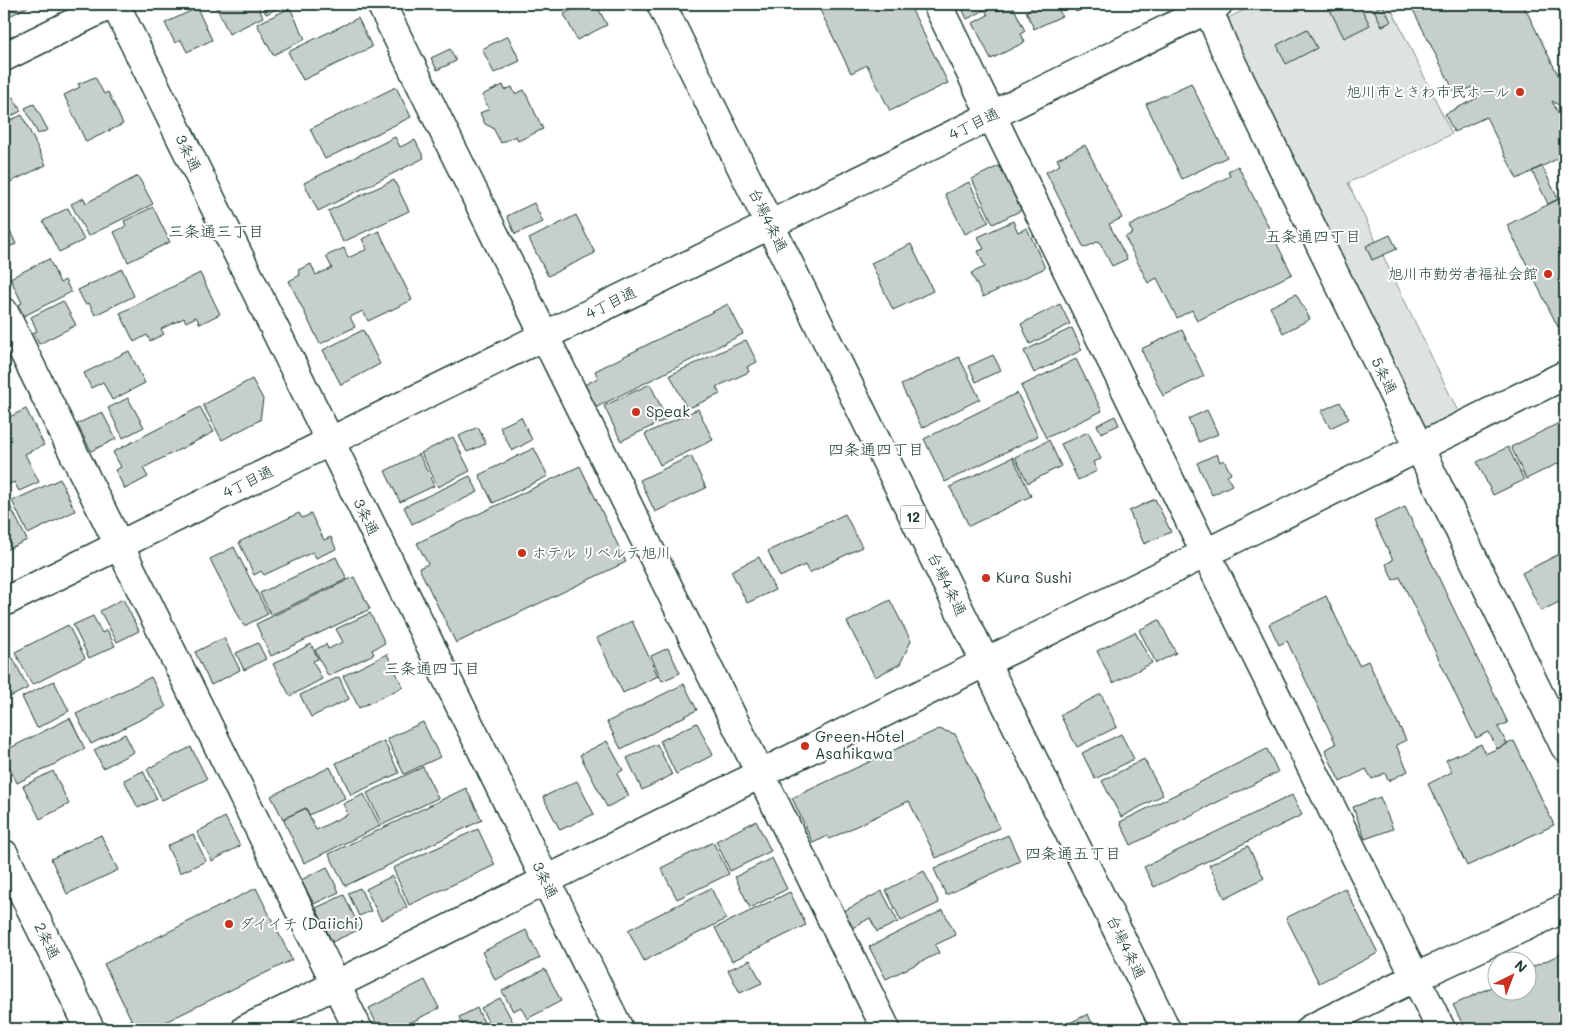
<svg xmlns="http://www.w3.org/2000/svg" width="1569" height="1033" font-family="Mali,'Klee One',sans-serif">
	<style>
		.green { fill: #dee3e2; stroke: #7e908b }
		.building { fill: #c7cfcc; stroke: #1f3d34 }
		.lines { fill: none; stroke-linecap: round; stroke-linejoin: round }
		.minor-casing { stroke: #1f3d34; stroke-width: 31 }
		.highway-casing { stroke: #1f3d34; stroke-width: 31 }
		.minor { stroke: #fff; stroke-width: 28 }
		.highway { stroke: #fff; stroke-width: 28 }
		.poi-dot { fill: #c8321e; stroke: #fff; stroke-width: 2 }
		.labels { text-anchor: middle; stroke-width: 4; stroke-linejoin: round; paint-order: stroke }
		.shield { fill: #fff; stroke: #627771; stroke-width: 1 }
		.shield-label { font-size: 14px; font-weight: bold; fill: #1f3d34 }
		.poi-label { font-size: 15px; fill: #1f3d34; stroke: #fff; text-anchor: start }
		.street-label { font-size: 15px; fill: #1f3d34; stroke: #fff }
		.neighbourhood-label { font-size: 16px; fill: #1f3d34; stroke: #fff }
	</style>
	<rect width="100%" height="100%" fill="#fff"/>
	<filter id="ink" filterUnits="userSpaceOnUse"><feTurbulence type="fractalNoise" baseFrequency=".02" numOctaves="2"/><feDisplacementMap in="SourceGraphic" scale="10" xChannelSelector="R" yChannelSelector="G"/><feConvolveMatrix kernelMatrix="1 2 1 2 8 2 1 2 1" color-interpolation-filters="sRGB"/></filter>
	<g filter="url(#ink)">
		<path class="green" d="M1255,4H1389L1452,134L1348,183L1465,426L1419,448L1215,25Z"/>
		<path class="building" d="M4,4H25L27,7L4,19Z
			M215,4H257L263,17L229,34Z
			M261,4H287L266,14Z
			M583,4H596L607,25L577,40L564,14Z
			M817,4H909L948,83L890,111L867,65L851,73Z
			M960,4H997L994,5L997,11L1012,4L1025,31L1021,34L1025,42L991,59L973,23L988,15L985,10L967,19Z
			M1041,4H1056L1062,16L1034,29L1026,11Z
			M1072,4H1093L1076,12Z
			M1347,4H1359L1370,25L1344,38L1331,12Z
			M1410,4H1523L1565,89V99L1560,106L1552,101L1565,127V155L1517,179L1486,117L1454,132L1445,114L1477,98L1472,87L1456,95Z
			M1383,5L1391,22L1382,26L1374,10Z
			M197,8L212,40L187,52L181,40L175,43L165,23Z
			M290,8L305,39L273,55L257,24Z
			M358,18L372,47L303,80L288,52Z
			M1307,29L1317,48L1286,64L1277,45Z
			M508,36L520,61L494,73L482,49Z
			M450,49L456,61L437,70L431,58Z
			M95,77L104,94L108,92L123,124L86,142L64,95L80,87L78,84Z
			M1191,83L1227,157L1182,179L1146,104Z
			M503,85L505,90L512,87L515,94L524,90L543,129L518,141L516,136L501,143L493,128L485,124L480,113L489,109L482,95Z
			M396,87L411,117L325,159L310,129Z
			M13,97L21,111L4,120V102Z
			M34,104L48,130L38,134L25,108Z
			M22,115L46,165L4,185V123Z
			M395,137L400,147L415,140L424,158L318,211L304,183Z
			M1085,145L1122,218L1109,224L1127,259L1112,266L1099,241L1084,248L1046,172L1060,165L1057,159Z
			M1003,164L1024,209L993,224L972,179Z
			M1238,166L1292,274L1197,321L1192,310L1177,318L1157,278L1148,283L1125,237L1133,233L1129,226L1230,176L1228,171Z
			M1542,166L1558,199L1548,204L1532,171Z
			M138,176L153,204L88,236L71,204L84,198L86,203Z
			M394,180L409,211L343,242L328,211Z
			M969,182L989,222L965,234L945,194Z
			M1565,196V324L1558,327L1507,225Z
			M534,203L543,222L515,234L507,216Z
			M153,207L170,242L128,262L114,232L126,226L124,221Z
			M68,208L84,240L59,252L43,221Z
			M576,215L595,253L548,276L529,239Z
			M1013,221L1018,232L1027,228L1045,268L983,297L971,273L985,267L978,251L984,249L978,237Z
			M10,231L16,244L4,249V234Z
			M379,231L412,300L368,321L363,311L350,317L355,327L320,344L289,281L300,275L298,270L311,264L316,275L332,268L326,256L344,248L348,258L367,249L362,239Z
			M1390,235L1397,249L1372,260L1366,246Z
			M911,244L933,291L893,310L871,263Z
			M49,259L60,283L65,280L71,292L24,316L18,305L22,303L10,278Z
			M122,269L134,296L95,315L89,303L85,304L78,290Z
			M200,273L220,314L200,324L196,317L186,322L184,318L161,329L164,334L150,341L147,335L134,342L120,313Z
			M1296,294L1310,319L1283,333L1270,307Z
			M63,301L76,325L39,344L33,333L37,331L31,317Z
			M728,304L743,334L595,408L584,385L598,378L595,371Z
			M1060,304L1070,324L1030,344L1021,324Z
			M1072,328L1082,350L1034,373L1024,351Z
			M363,330L380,364L341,385L323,350Z
			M1182,330L1204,376L1163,396L1141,349Z
			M746,340L757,362L747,367L749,372L716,387L720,394L687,409L670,375Z
			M129,351L145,383L112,400L103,382L91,388L84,373Z
			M993,355L1001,370L976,382L969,366Z
			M959,357L980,399L922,428L901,385Z
			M1076,359L1102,411L1046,438L1021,386Z
			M252,379L263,399L260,420L222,440L203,405Z
			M650,384L667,419L621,441L604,406Z
			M1017,393L1038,436L945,482L924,439Z
			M128,398L144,427L123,438L108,408Z
			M1340,402L1349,419L1330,428L1321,411Z
			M200,407L214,432L143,468L148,477L125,489L115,470L121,467L113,452Z
			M26,409L44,445L25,454L39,482L19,491L14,482L4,487V414H5L7,418Z
			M698,409L713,440L660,465L645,434Z
			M1207,410L1218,434L1199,442L1188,419Z
			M102,412L116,439L91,451L77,424Z
			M1115,416L1119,425L1101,433L1097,425Z
			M521,417L532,440L512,451L500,427Z
			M1565,420V460L1526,479L1511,447Z
			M478,427L486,444L467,452L459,436Z
			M1088,432L1101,459L1093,462L1097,471L1078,480L1061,444Z
			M453,437L470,471L438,487L421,453Z
			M1049,440L1061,466L1028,483L1015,457Z
			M1508,447L1524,480L1493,495L1477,462Z
			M534,448L548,476L493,503L479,475Z
			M419,454L434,486L400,502L385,471Z
			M1217,454L1220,462L1224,460L1231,474L1227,476L1232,485L1212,495L1197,463Z
			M691,456L706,488L655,512L640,480Z
			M1013,457L1031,496L969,526L950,487Z
			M580,466L626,562L456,643L419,568L428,564L417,543Z
			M470,476L478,492L412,524L404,507Z
			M60,479L75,511L28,534L12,501Z
			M1155,499L1171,532L1144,544L1129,511Z
			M8,501L27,540L4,551V503Z
			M1405,507L1508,723L1498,727L1507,744L1497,749L1489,732L1476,738L1400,577L1393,580L1386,564L1393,560L1374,521Z
			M299,513L302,518L311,514L324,540L331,537L336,549L316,558L313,552L264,575L261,571L254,575L239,542Z
			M845,514L862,547L809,573L805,565L780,577L768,551Z
			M234,547L268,614L244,626L210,559Z
			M1565,551V599L1541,611L1522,573Z
			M336,557L347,579L271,615L260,593Z
			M759,557L775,590L747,603L731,571Z
			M354,577L370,609L271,656L256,624Z
			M1326,596L1359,665L1368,661L1406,740L1396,745L1408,771L1388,781L1385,773L1372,779L1366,769L1340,782L1325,750L1336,744L1287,641L1279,645L1269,624Z
			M123,599L139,631L117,642L100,611Z
			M890,600L911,641L900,664L875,677L847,622Z
			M370,613L385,643L372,650L374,654L328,676L315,650L326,644L328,649L343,642L336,629Z
			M93,616L102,633L107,630L115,646L89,658L73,625Z
			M1159,620L1176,653L1156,663L1139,630Z
			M632,621L658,676L623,693L597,638Z
			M68,625L85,658L32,685L15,652Z
			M1135,632L1152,663L1113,683L1097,651Z
			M224,638L240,670L211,685L195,652Z
			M258,643L266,659L244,670L236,653Z
			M311,644L318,659L313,661L322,679L290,696L273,664Z
			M668,648L680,673L662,681L651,656Z
			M387,654L403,687L359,708L343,676Z
			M13,658L28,688L4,700V663Z
			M151,677L166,707L91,744L76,714Z
			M339,677L349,699L311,717L300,695Z
			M54,681L69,711L37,728L22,697Z
			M684,684L697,710L621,749L607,722Z
			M1101,694L1117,727L1077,747L1060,715Z
			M70,718L85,749L17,783L4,757V751Z
			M423,722L440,757L404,774L387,739Z
			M697,723L713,755L676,774L660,741Z
			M939,729L955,734L1000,828L936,858L909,801L829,839L828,836L813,843L792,798Z
			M125,734L134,752L103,768L94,750Z
			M1121,734L1134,759L1095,779L1082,753Z
			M384,741L399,773L351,795L336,763Z
			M607,741L623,770L617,774L629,796L607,807L580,755Z
			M1514,741L1554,825L1467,866L1428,784L1452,772L1446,760L1481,744L1485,754Z
			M657,744L672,775L642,790L627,758Z
			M191,747L207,779L162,800L147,769Z
			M1267,749L1278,772L1131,845L1120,822Z
			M1144,759L1163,795L1121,817L1102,781Z
			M330,767L345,798L309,815L306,808L283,819L271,796Z
			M423,767L438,798L382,825L367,793Z
			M53,771L69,804L40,819L23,786Z
			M143,771L157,799L138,808L124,780Z
			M577,781L594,814L560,830L543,797Z
			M466,788L482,820L345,886L329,854Z
			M364,794L380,826L304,863L283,819L306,808L316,830L348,814L343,804Z
			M1292,795L1302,815L1154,887L1144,867Z
			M1380,797L1393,829L1365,839L1353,807Z
			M225,817L240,846L212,861L197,832Z
			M756,821L771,851L730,871L716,841Z
			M478,829L495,865L409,905L393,868Z
			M193,834L206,861L180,873L167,846Z
			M101,835L118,870L67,894L51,859Z
			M1008,835L1020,861L946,895L934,869Z
			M713,842L729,874L677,899L661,868Z
			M1248,846L1264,878L1225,898L1209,865Z
			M772,858L787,889L750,908L735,877Z
			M327,867L339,892L314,904L301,880Z
			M924,871L939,903L901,921L886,890Z
			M392,876L407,907L381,920L366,889Z
			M256,888L292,960L151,1029H136L104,964Z
			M360,888L371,911L359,916L348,893Z
			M711,888L726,919L644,961L628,930Z
			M1345,888L1378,953L1319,983L1286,918Z
			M882,891L898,922L877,932L870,918L852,928L844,911Z
			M790,892L806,925L732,961L715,928Z
			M344,895L360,929L332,942L316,908Z
			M943,910L956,935L935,945L939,953L886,979L869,947Z
			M526,930L540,958L495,980L482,952Z
			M1565,952V1029H1465L1453,1005L1496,985V990H1526V970Z
			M750,960L762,983L740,993L728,970Z
			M545,969L561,1001L527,1019L521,1007L513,1011L502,991Z
			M425,980L439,1008L398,1029H379L369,1008Z
			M500,998L514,1024L503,1029H492L481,1008Z
			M477,1008L487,1029H465L459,1017Z
			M1088,1014L1094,1029H1060L1059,1028Z"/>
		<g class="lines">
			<g class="minor-casing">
				<path id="minor" d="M115,4L619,1029
					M381,4L886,1029
					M937,4L1206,554L1441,1029
					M1204,4L1215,25L1224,47L1565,747
					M4,57L112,4
					M4,312L358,1029
					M4,602L1218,4
					M4,854L90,1029
					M246,1029L1565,375
					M1310,1029L1416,977L1565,908"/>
			</g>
			<g class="highway-casing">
				<path id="highway" d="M661,4L1166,1029"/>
			</g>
			<use href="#minor" class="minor"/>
			<use href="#highway" class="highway"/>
		</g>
	</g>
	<g class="poi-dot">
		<circle cx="1520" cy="92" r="5"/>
		<circle cx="1548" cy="274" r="5"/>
		<circle cx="636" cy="412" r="5"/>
		<circle cx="522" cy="553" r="5"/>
		<circle cx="986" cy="578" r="5"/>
		<circle cx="805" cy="746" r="5"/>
		<circle cx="229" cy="924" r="5"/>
	</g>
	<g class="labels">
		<rect class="shield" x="900.5" y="505.5" width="25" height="23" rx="4"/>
		<g class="shield-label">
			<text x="913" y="522">12</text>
		</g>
		<g class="poi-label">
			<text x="1510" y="97" text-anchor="end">旭川市ときわ市民ホール</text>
			<text x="1538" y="279" text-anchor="end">旭川市勤労者福祉会館</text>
			<text x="646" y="417">Speak</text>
			<text x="532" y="558">ホテル リベルテ旭川</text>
			<text x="996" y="583">Kura Sushi</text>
			<text x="815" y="742">Green Hotel<tspan x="815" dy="17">Asahikawa</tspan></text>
			<text x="239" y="929">ダイイチ (Daiichi)</text>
		</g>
		<g class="street-label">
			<text transform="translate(974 124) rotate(-26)" y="5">4丁目通</text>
			<text transform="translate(188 153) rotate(64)" y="5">3条通</text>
			<text transform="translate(768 220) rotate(64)" y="5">台場4条通</text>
			<text transform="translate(611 303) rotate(-26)" y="5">4丁目通</text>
			<text transform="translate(1384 376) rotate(64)" y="5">5条通</text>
			<text transform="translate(248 482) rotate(-26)" y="5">4丁目通</text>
			<text transform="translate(366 517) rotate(64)" y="5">3条通</text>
			<text transform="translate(947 584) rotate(64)" y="5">台場4条通</text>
			<text transform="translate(545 880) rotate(64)" y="5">3条通</text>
			<text transform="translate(47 941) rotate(64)" y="5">2条通</text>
			<text transform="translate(1126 947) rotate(64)" y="5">台場4条通</text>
		</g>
		<g class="neighbourhood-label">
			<text x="216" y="237">三条通三丁目</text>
			<text x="1313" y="242">五条通四丁目</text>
			<text x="876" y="455">四条通四丁目</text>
			<text x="432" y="674">三条通四丁目</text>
			<text x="1073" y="859">四条通五丁目</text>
		</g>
	</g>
	<rect width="1569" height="1033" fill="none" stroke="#fff" stroke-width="20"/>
	<rect x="10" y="10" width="1549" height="1013" fill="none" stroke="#1f3d34" stroke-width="2" filter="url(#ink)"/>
	<g transform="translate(1512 976) rotate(42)"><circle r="24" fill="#ffffff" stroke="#a5b1ae"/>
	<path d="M0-4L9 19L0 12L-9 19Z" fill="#c8321e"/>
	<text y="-8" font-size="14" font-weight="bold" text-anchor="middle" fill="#1f3d34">N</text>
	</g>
</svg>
